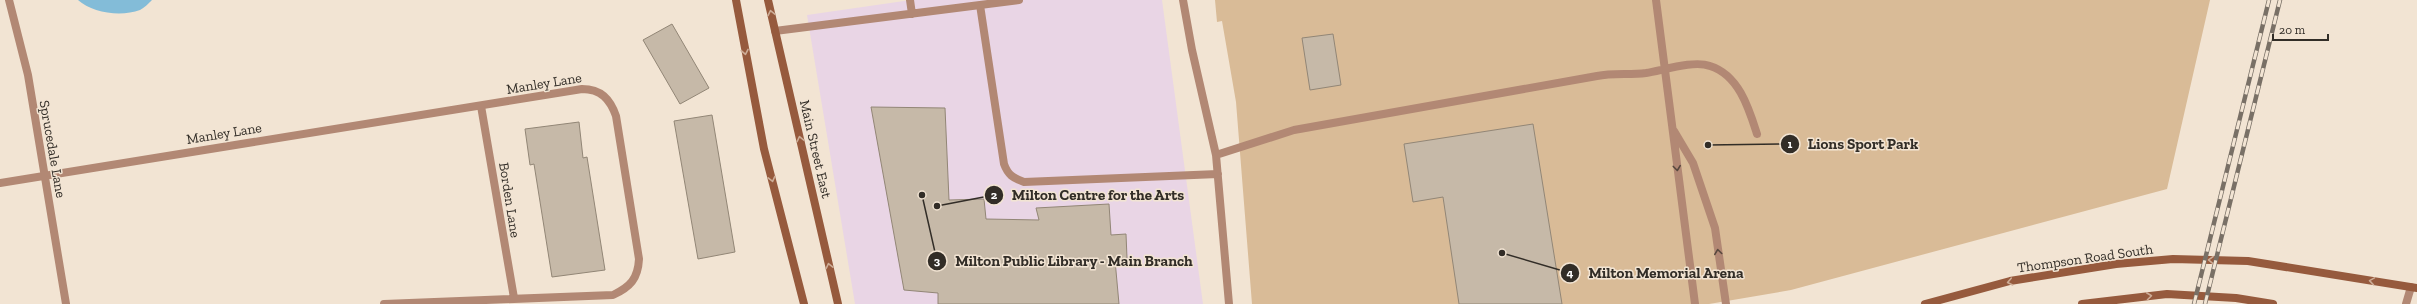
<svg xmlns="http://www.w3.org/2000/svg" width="2417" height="304" font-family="'Zilla Slab',serif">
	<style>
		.commercial { fill: #e9d5e5 }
		.green { fill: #d9bb97 }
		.water { fill: #83bcd8 }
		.building { fill: #c6b9a8; stroke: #928676 }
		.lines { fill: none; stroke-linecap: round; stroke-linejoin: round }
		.lane { stroke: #b28874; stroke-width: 8 }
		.street { stroke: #b28874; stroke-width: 8 }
		.secondary { stroke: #965a3d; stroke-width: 8 }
		.rail-casing { stroke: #797066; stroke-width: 4.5 }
		.rail { stroke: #f2e4d3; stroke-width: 3; stroke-dasharray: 9; stroke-linecap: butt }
		.oneway { stroke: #cdad97 }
		.oneway2 { stroke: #58483e }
		.labels { text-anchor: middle; stroke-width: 3; stroke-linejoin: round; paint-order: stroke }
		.street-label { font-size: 14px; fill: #322d27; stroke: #f2e4d3 }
		.leader { fill: none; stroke: #322d27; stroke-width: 1.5 }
		.callout-dot { fill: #322d27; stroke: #f2e4d3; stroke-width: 1.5 }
		.mark-label { font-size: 12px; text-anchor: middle; font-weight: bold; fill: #fff }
		.callout-label { font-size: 15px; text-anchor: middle; font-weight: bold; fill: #322d27; stroke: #f2e4d3; stroke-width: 3; stroke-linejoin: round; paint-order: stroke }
	</style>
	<rect width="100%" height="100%" fill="#f2e4d3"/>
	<path class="commercial" d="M911,0H1162L1203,304H855L807,15Z"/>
	<path class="green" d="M1215,0H2210L2167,189L1791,290L1709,304H1252L1236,102L1222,21L1217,22Z"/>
	<path class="water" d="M78,0H152C149,3 144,8 140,10C121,17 92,13 78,0Z"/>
	<path class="building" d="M672,24L709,88L680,104L643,40Z
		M1333,34L1341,85L1310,90L1302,38Z
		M871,107L945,108L949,200L984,199L986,219L1039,220L1036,208L1109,204L1111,235L1126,234L1127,258L1115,260L1119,304H938V293L904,290Z
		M712,115L735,252L698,259L674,121Z
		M579,122L583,158L587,157L605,270L552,277L534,164L530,165L525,129Z
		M1533,124L1562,304H1459L1443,197L1413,202L1404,144Z"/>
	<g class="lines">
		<path class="lane" d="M910,0L912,14
			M1183,0L1192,50L1216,155L1229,304
			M1656,0L1695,304
			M980,5L1004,164C1008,175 1013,178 1024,182L1218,174
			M775,31L1019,0
			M1674,131L1693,163L1715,228L1726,304
			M1216,155L1294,130L1597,76C1613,73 1630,75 1646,73C1664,70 1694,60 1710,66C1739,75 1749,109 1757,134"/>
		<path class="street" d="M9,0L28,75L66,304
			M481,106L514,298
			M0,183L582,89C601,89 610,99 616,116L639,259C638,279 630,287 613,295L384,304
			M2406,304L2411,287"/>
		<path class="secondary" d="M736,0L764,149L804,304
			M768,0L838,304
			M1925,304L2010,281L2116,264L2173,259L2248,261L2417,288
			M2082,304L2167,294L2236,298L2273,304"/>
		<g class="rail-casing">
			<path id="rail" d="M2194,304L2269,0
				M2205,304L2280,0"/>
		</g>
		<use href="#rail" class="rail"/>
	</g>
	<defs><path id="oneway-chevron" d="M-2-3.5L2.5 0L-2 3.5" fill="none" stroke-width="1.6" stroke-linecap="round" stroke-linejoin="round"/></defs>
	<g class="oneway">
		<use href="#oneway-chevron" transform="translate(771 13) rotate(-102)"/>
		<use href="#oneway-chevron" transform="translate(745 52) rotate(79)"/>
		<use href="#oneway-chevron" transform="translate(800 139) rotate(-103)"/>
		<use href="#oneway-chevron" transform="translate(772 179) rotate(76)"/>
		<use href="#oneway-chevron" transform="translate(2211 260) rotate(-179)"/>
		<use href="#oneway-chevron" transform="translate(829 266) rotate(-103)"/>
		<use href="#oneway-chevron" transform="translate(2372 281) rotate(-171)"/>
		<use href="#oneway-chevron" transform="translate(2010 282) rotate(168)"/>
		<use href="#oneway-chevron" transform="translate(2149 296) rotate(-7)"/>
	</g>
	<g class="oneway2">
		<use href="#oneway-chevron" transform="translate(1677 168) rotate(83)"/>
		<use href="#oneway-chevron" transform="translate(1718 252) rotate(-98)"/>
	</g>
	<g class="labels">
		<g class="street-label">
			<text transform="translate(544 83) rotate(-9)" y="5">Manley Lane</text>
			<text transform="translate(224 133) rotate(-9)" y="5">Manley Lane</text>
			<text transform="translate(53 149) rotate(80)" y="5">Sprucedale Lane</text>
			<text transform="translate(816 149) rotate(77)" y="5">Main Street East</text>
			<text transform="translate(510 200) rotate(81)" y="5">Borden Lane</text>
			<text transform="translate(2085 258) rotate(-8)" y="5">Thompson Road South</text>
		</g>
	</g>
	<path class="leader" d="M1708 145L1790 144M937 206L994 195M922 195L937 261M1502 253L1570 273"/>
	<g class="callout-dot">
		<circle cx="1708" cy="145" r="4"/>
		<circle cx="937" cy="206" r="4"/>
		<circle cx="922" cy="195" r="4"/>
		<circle cx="1502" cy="253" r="4"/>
		<circle cx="1790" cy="144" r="10"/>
		<circle cx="994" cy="195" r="10"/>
		<circle cx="937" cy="261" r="10"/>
		<circle cx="1570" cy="273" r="10"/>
	</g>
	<g class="mark-label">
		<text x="1790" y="148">1</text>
		<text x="994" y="199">2</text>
		<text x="937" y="265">3</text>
		<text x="1570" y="277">4</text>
	</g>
	<g class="callout-label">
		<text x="1863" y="149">Lions Sport Park</text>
		<text x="1098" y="200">Milton Centre for the Arts</text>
		<text x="1074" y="266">Milton Public Library - Main Branch</text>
		<text x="1666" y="278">Milton Memorial Arena</text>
	</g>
	<path d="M2273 34v6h55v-6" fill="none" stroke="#322d27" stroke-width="2"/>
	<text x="2279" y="34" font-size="12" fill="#322d27" stroke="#f2e4d3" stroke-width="3" paint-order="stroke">20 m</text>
</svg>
